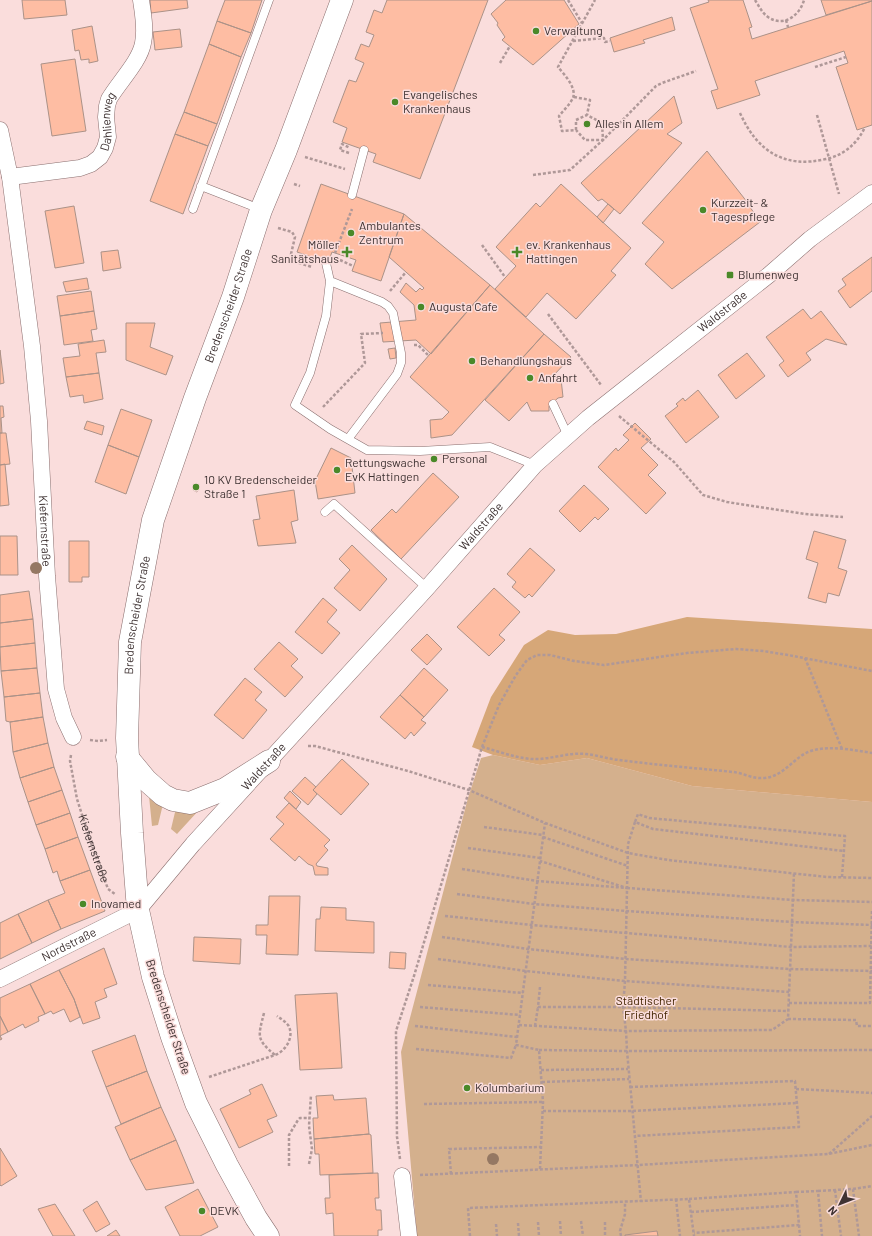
<svg xmlns="http://www.w3.org/2000/svg" width="872" height="1236" font-family="Barlow,sans-serif">
	<style>
		.green { fill: #d4b08d }
		.forest { fill: #d6a778 }
		.building { fill: #febda3; stroke: #ab9288 }
		.lines { fill: none; stroke-linecap: round; stroke-linejoin: round }
		.service-casing { stroke: #8a6f6f; stroke-width: 9 }
		.minor-casing { stroke: #8a6f6f; stroke-width: 17 }
		.primary-casing { stroke: #8a6f6f; stroke-width: 23 }
		.path { stroke: #af9898; stroke-width: 2.5; stroke-dasharray: 3 2; stroke-linecap: butt }
		.service { stroke: #fff; stroke-width: 8 }
		.minor { stroke: #fff; stroke-width: 16 }
		.primary { stroke: #fff; stroke-width: 22 }
		.tree { fill: #957863 }
		.poi-dot { fill: #4a8929; stroke: #fadddc; stroke-width: 1.5 }
		.labels { text-anchor: middle; stroke-width: 3; stroke-linejoin: round; paint-order: stroke }
		.poi-label { font-size: 12px; fill: #3f3333; stroke: #fadddc; text-anchor: start }
		.street-label { font-size: 12px; fill: #3f3333; stroke: #fadddc }
		.park-label { font-size: 12px; fill: #432500; stroke: #fadddc }
	</style>
	<rect width="100%" height="100%" fill="#fadddc"/>
	<path class="green" d="M493,755L540,765L587,758L692,786L872,802V1236H417L401,1052L468,798L481,758Z
		M149,796L163,804L158,825L152,826Z
		M176,808L199,810L177,834L171,829Z"/>
	<path class="forest" d="M687,617L872,629V802L692,786L587,758L540,765L493,755L472,747L491,697L524,645L548,630L575,635L616,634Z"/>
	<path class="building" d="M22,0H65L67,15L24,19Z
		M150,0H187L188,8L151,13Z
		M225,0H262L251,33L217,21Z
		M387,0H488L420,179L373,162L376,154L342,142L347,128L333,122L349,80L356,82L364,63L355,59L361,44L369,47L374,35L366,32L374,10L382,13Z
		M506,0H564L579,24L533,65L502,40L505,37L497,25L498,23L491,14Z
		M708,0H743L752,27L749,28L752,39L872,1V125L857,130L836,67L848,63L844,51L755,81L760,95L717,109L711,91L718,89L690,8L709,2Z
		M821,0H872V1L826,15Z
		M672,17L675,30L643,40L645,43L614,52L610,38Z
		M217,21L251,33L241,57L209,44Z
		M92,26L98,61L89,63V59L81,60L79,50L75,51L72,30Z
		M180,29L182,47L155,50L153,32Z
		M209,44L241,57L217,124L184,112Z
		M75,59L86,131L52,136L41,64Z
		M674,96L682,123L667,134L682,143L620,214L602,199L598,201L581,183Z
		M184,112L217,124L208,146L175,134Z
		M175,134L208,146L183,214L150,201Z
		M707,151L744,198L760,222L672,289L645,264L664,242L642,223Z
		M321,184L404,214L381,281L352,271L356,260L332,252L328,263L297,252Z
		M561,184L631,248L611,271L616,275L576,319L547,293L526,317L495,289L516,266L496,247L536,203L540,207Z
		M608,204L614,209L603,223L597,217Z
		M74,206L84,263L55,268L45,211Z
		M404,214L490,285L431,354L416,340L383,342L380,323L416,320L414,305L400,292L406,283L416,292L420,288L422,290L424,288L389,257Z
		M118,250L121,268L103,271L101,252Z
		M872,257V291L850,308L838,291L846,285L842,279Z
		M87,278L89,289L66,292L63,282Z
		M490,285L544,334L452,435L431,438L430,420L442,419L449,412L410,377Z
		M91,291L94,311L60,316L57,296Z
		M803,309L811,319L821,311L847,345L826,339L806,353L811,360L788,377L779,365L784,361L766,337Z
		M94,311L97,329L91,330L93,341L64,345L60,316Z
		M126,323H155L150,347L173,356L166,375L126,360Z
		M544,334L571,357L552,377L561,379L563,397L558,398L549,406V411H531L527,402L509,421L485,400Z
		M104,340L106,352L96,353L99,373L66,377L63,358L80,356L78,344Z
		M395,348L396,358L390,359L388,349Z
		M0,350L4,383L0,384Z
		M747,353L765,376L736,399L718,375Z
		M99,373L103,399L84,403L83,395L70,397L66,377Z
		M698,390L719,417L686,443L665,416L678,406L676,404L683,398L685,401Z
		M0,406H3L4,417L1,418L2,433H0Z
		M121,409L152,420L139,457L108,445Z
		M87,421L104,426L102,435L84,429Z
		M635,423L651,439L641,448L658,465L648,475L666,493L646,514L598,467L616,448L618,451L629,440L623,435Z
		M0,433H6L10,464L0,465Z
		M108,445L139,457L126,494L95,482Z
		M331,448L351,458L355,493L318,499L315,481Z
		M5,464L9,505L0,506V465Z
		M433,473L459,497L401,559L371,530L392,509L396,513Z
		M196,483L199,485L197,492L193,490Z
		M584,485L609,509L598,520L595,517L580,532L559,511Z
		M294,490L298,520L291,522L296,543L258,546L253,520L260,519L256,496Z
		M814,531L846,540L838,568L847,571L839,596L828,593L826,603L808,598L818,563L806,559Z
		M0,536H17L18,575H0Z
		M69,541H89V577H82V582H69Z
		M352,545L387,579L360,611L334,588L350,570L339,559Z
		M530,548L555,570L532,597L529,594L525,598L512,587L516,582L507,574Z
		M494,588L520,612L499,635L505,640L489,656L457,627Z
		M29,591L33,619L0,623V595Z
		M323,598L337,610L327,622L340,633L322,654L295,632Z
		M33,619L35,643L0,647V623Z
		M427,634L442,649L427,665L411,650Z
		M279,642L298,659L291,666L303,677L285,697L254,669Z
		M35,643L37,668L1,671L0,647Z
		M37,668L40,693L4,697L1,671Z
		M424,668L448,690L424,717L400,695Z
		M245,678L262,692L255,700L267,710L243,739L214,715Z
		M40,693L43,717L10,722L6,721L4,697Z
		M400,695L424,717L421,720L426,723L414,736L411,732L405,739L380,717Z
		M43,717L48,743L13,752L10,722Z
		M48,743L54,767L20,778L13,752Z
		M342,759L369,784L341,815L313,790Z
		M54,767L62,790L28,802L20,778Z
		M305,777L316,787L313,790L317,794L308,805L292,791Z
		M62,790L70,813L36,825L28,802Z
		M290,791L301,802L296,809L284,798Z
		M289,803L330,840L324,846L328,850L316,864L317,866L328,868V875H315L313,866L308,864L299,856L295,861L270,839L284,824L276,817Z
		M70,813L78,837L45,849L36,825Z
		M78,837L90,870L60,881L57,871L53,873L45,849Z
		M90,870L105,911L61,929L48,900L65,893L60,881Z
		M269,896H300L298,955L266,954L267,935H256V925H268Z
		M48,900L61,929L32,943L18,914Z
		M321,907L346,908V920L374,922V953L315,951L316,919H320Z
		M18,914L32,943L0,959V923Z
		M194,937L241,939L240,964L193,961Z
		M104,948L117,984L104,989L107,997L95,1002L100,1018L83,1024L74,999L59,970Z
		M390,952L406,953L405,969L389,968Z
		M59,970L74,999L80,1017L70,1022L64,1009L53,1014L51,1011L45,1014L30,984Z
		M30,984L45,1014L38,1017L39,1021L25,1028L23,1024L8,1032L0,1016V998Z
		M337,993L342,1068L300,1070L295,995Z
		M0,1016L8,1032L0,1036L2,1039L0,1040Z
		M135,1035L147,1071L106,1087L92,1051Z
		M147,1071L161,1107L121,1124L106,1087Z
		M262,1084L277,1116L267,1120L273,1132L239,1148L220,1109L251,1094L249,1090Z
		M333,1095L334,1100L366,1098L369,1134L314,1139L313,1118H318L316,1096Z
		M161,1107L176,1140L130,1160L115,1127Z
		M369,1134L371,1135L373,1173L320,1175L319,1154H315L314,1139Z
		M176,1140L194,1183L146,1190L130,1160Z
		M0,1148L17,1176L1,1186L0,1185Z
		M378,1173L379,1198H375L376,1210H381L382,1230H378V1236H334L333,1213L326,1214L325,1198H330L329,1175Z
		M198,1189L218,1227L200,1236H180L165,1207Z
		M97,1201L110,1224L96,1232L83,1210Z
		M55,1204L75,1236H53L38,1209Z
		M116,1230L120,1236H107Z
		M657,1231L658,1236H625V1235Z"/>
	<g class="lines">
		<g class="service-casing">
			<path id="service" d="M201,186L260,209
				M352,195L364,150
				M193,209L269,0
				M326,263L330,281L326,316L310,373L295,405L330,429L367,450L420,451L490,447L535,465
				M330,281L382,302L388,306L393,313L401,353V363L397,374L348,439
				M553,404L568,436
				M325,512L334,504L427,588"/>
		</g>
		<g class="minor-casing">
			<g id="minor">
				<path id="s2" d="M0,130L10,177L32,346L39,421L47,576L56,689L64,718L73,737"/>
				<path id="s3" d="M10,177L80,168L91,164L100,157L105,148L108,137L106,117L107,106L109,99C119,82 140,61 143,43C146,29 143,14 141,0"/>
				<path id="s4" d="M0,979L138,910L193,844L427,588L535,465L588,418L770,274L810,239L872,193"/>
				<path d="M402,1176L409,1236"/>
			</g>
		</g>
		<g class="primary-casing">
			<g id="primary">
				<path d="M127,757L146,780L163,795L173,800L190,803L225,789L269,761"/>
				<path id="s5" d="M268,1236L256,1218L227,1165L196,1103L172,1037L153,977L138,910L132,833L127,738L130,642L153,520L195,398L233,297L261,210L286,150L342,0"/>
			</g>
		</g>
		<g class="path">
			<path d="M568,0L582,23"/>
			<path d="M755,0C759,6 762,13 768,17C784,28 800,15 804,0"/>
			<path d="M786,20L788,27"/>
			<path d="M573,41L604,38L605,42L610,41"/>
			<path d="M500,63L510,46"/>
			<path d="M815,67L846,57"/>
			<path d="M574,97L590,100L587,115"/>
			<path d="M740,113C757,151 784,169 826,159C844,155 857,144 865,127"/>
			<path d="M817,115L839,194"/>
			<path d="M576,130V120L587,115L602,123L603,140H585L576,130L562,131L559,116C564,110 570,104 573,98C577,88 564,74 558,67L595,0"/>
			<path d="M349,153L340,150L342,144L350,148"/>
			<path d="M305,157L345,169"/>
			<path d="M533,175L570,170L603,140L656,86L662,83L696,71"/>
			<path d="M294,184L300,186"/>
			<path d="M278,228L292,232L295,237L291,254L296,262L312,267"/>
			<path d="M482,245L505,277"/>
			<path d="M335,253L352,209"/>
			<path d="M340,260L353,266"/>
			<path d="M390,291L406,272"/>
			<path d="M548,314L601,385"/>
			<path d="M414,345H418L429,356"/>
			<path d="M323,407L365,363L361,334L383,333"/>
			<path d="M619,416L674,462L703,495L727,502L805,514L843,517"/>
			<path d="M805,658L842,749"/>
			<path d="M90,740L98,741L107,740"/>
			<path d="M308,746H315L408,771L469,790L545,823L628,853L668,860L827,877L872,878"/>
			<path d="M482,747C498,751 515,758 532,759C550,760 568,752 586,754C597,755 608,759 619,760C657,765 695,768 733,772C743,773 753,779 763,778C781,778 791,761 806,753C824,744 853,750 872,753"/>
			<path id="s1" d="M71,755L70,761L77,799L90,840L108,889L115,894"/>
			<path d="M635,822L628,844L625,981L623,1007L626,1031L627,1051L641,1202"/>
			<path d="M484,827L543,835"/>
			<path d="M543,837L628,866"/>
			<path d="M468,848L540,858"/>
			<path d="M462,869L537,881L627,888L540,861"/>
			<path d="M842,877L845,836L649,818L638,814L635,822L653,829L844,851"/>
			<path d="M627,888L793,900L872,902"/>
			<path d="M457,894L534,904L626,911L792,922L872,925"/>
			<path d="M445,916L532,925L791,947L872,946"/>
			<path d="M442,937L528,949L625,959L790,969L872,971"/>
			<path d="M438,959L526,971L625,981L789,992"/>
			<path d="M428,985L523,993"/>
			<path d="M540,987L538,1007H623L788,1011"/>
			<path d="M789,1003H870L872,910"/>
			<path d="M420,1007L520,1015"/>
			<path d="M264,1013C258,1037 256,1039 275,1055"/>
			<path d="M788,1019L856,1020L857,1026H872"/>
			<path d="M519,1025L626,1031L772,1030L788,1019L794,873"/>
			<path d="M415,1026L517,1037"/>
			<path d="M535,1026L538,1007"/>
			<path d="M416,1049L511,1058L516,1045"/>
			<path d="M539,1050L627,1051L872,1050"/>
			<path d="M541,1070L628,1069"/>
			<path d="M209,1077L275,1055C286,1051 295,1036 288,1025C285,1021 281,1019 277,1016"/>
			<path d="M542,1082L629,1079"/>
			<path d="M630,1087L795,1081L799,1127L635,1136"/>
			<path d="M796,1089L872,1093"/>
			<path d="M424,1104L543,1102"/>
			<path d="M543,1111H632L797,1103"/>
			<path d="M829,1154L872,1116"/>
			<path d="M400,1159L397,1137L396,1031L414,976L482,747L499,705L516,675L527,660L537,655H550L574,661L604,665L687,653L736,649L763,651L788,655L872,671"/>
			<path d="M309,1164L312,1149L309,1126L311,1095"/>
			<path d="M289,1166V1135L298,1120L300,1118H309"/>
			<path d="M540,1169L543,1102L539,1050L516,1045L545,823"/>
			<path d="M451,1174L449,1149L541,1147"/>
			<path d="M420,1175L638,1165L828,1154L872,1145"/>
			<path d="M853,1189L872,1186"/>
			<path d="M835,1190L841,1236"/>
			<path d="M818,1191L853,1189L859,1236"/>
			<path d="M796,1192L818,1191L822,1236"/>
			<path d="M676,1199L680,1236"/>
			<path d="M689,1199L796,1192L799,1225L694,1233"/>
			<path d="M691,1212L797,1205"/>
			<path d="M560,1221L561,1236"/>
			<path d="M581,1221L583,1236"/>
			<path d="M538,1222L539,1236"/>
			<path d="M605,1222V1236"/>
			<path d="M518,1223L519,1236"/>
			<path d="M496,1224L497,1236"/>
			<path d="M799,1225L800,1236"/>
			<path d="M470,1236L468,1208L689,1199L694,1236"/>
			<path d="M621,1236L620,1231L625,1214V1202"/>
		</g>
		<use href="#service" class="service"/>
		<use href="#minor" class="minor"/>
		<use href="#primary" class="primary"/>
	</g>
	<g class="tree">
		<circle cx="36" cy="568" r="6"/>
		<circle cx="493" cy="1159" r="6"/>
	</g>
	<g class="poi-dot">
		<circle cx="536" cy="31" r="4"/>
		<circle cx="395" cy="102" r="4"/>
		<circle cx="587" cy="124" r="4"/>
		<circle cx="703" cy="210" r="4"/>
		<circle cx="351" cy="233" r="4"/>
		<path d="M345 246h4v4h4v4h-4v4h-4v-4h-4v-4h4z"/>
		<path d="M515 246h4v4h4v4h-4v4h-4v-4h-4v-4h4z"/>
		<rect x="726" y="271" width="8" height="8" rx="2"/>
		<circle cx="421" cy="307" r="4"/>
		<circle cx="472" cy="361" r="4"/>
		<circle cx="530" cy="378" r="4"/>
		<circle cx="434" cy="459" r="4"/>
		<circle cx="337" cy="470" r="4"/>
		<circle cx="196" cy="487" r="4"/>
		<circle cx="83" cy="904" r="4"/>
		<circle cx="467" cy="1088" r="4"/>
		<circle cx="202" cy="1211" r="4"/>
	</g>
	<g class="labels">
		<g class="poi-label">
			<text x="544" y="35">Verwaltung</text>
			<text x="403" y="99">Evangelisches<tspan x="403" dy="14">Krankenhaus</tspan></text>
			<text x="595" y="128">Alles in Allem</text>
			<text x="711" y="207">Kurzzeit- &amp;<tspan x="711" dy="14">Tagespflege</tspan></text>
			<text x="359" y="230">Ambulantes<tspan x="359" dy="14">Zentrum</tspan></text>
			<text x="339" y="249" text-anchor="end">Möller<tspan x="339" dy="14">Sanitätshaus</tspan></text>
			<text x="526" y="249">ev. Krankenhaus<tspan x="526" dy="14">Hattingen</tspan></text>
			<text x="738" y="279">Blumenweg</text>
			<text x="429" y="311">Augusta Cafe</text>
			<text x="480" y="365">Behandlungshaus</text>
			<text x="538" y="382">Anfahrt</text>
			<text x="442" y="463">Personal</text>
			<text x="345" y="467">Rettungswache<tspan x="345" dy="14">EvK Hattingen</tspan></text>
			<text x="204" y="484">10 KV Bredenscheider<tspan x="204" dy="14">Straße 1</tspan></text>
			<text x="91" y="908">Inovamed</text>
			<text x="475" y="1092">Kolumbarium</text>
			<text x="210" y="1215">DEVK</text>
		</g>
		<g class="street-label">
			<text dy="4" stroke="none"><textPath href="#s3" startOffset="131">Dahlienweg</textPath></text>
			<text dy="4" stroke="none"><textPath href="#s5" startOffset="973">Bredenscheider Straße</textPath></text>
			<text dy="4" stroke="none"><textPath href="#s4" startOffset="993">Waldstraße</textPath></text>
			<text dy="4" stroke="none"><textPath href="#s4" startOffset="669">Waldstraße</textPath></text>
			<text dy="4" stroke="none"><textPath href="#s2" startOffset="404">Kiefernstraße</textPath></text>
			<text dy="4" stroke="none"><textPath href="#s5" startOffset="649">Bredenscheider Straße</textPath></text>
			<text dy="4" stroke="none"><textPath href="#s4" startOffset="345">Waldstraße</textPath></text>
			<text dy="4" stroke="none"><textPath href="#s1" startOffset="97">Kiefernstraße</textPath></text>
			<text dy="4" stroke="none"><textPath href="#s4" startOffset="77">Nordstraße</textPath></text>
			<text transform="translate(168 1017) rotate(72)" y="4">Bredenscheider Straße</text>
		</g>
		<g class="park-label">
			<text x="646" y="1005">Städtischer<tspan x="646" dy="14">Friedhof</tspan></text>
		</g>
	</g>
	<g transform="translate(840 1204) rotate(227)" stroke="#fadddc" stroke-width="3" paint-order="stroke">
	<path d="M0-3L7 15L0 10L-7 15Z" fill="#3f3333"/>
	<text y="-6" font-size="11" font-weight="bold" text-anchor="middle" fill="#3f3333">N</text>
	</g>
</svg>
